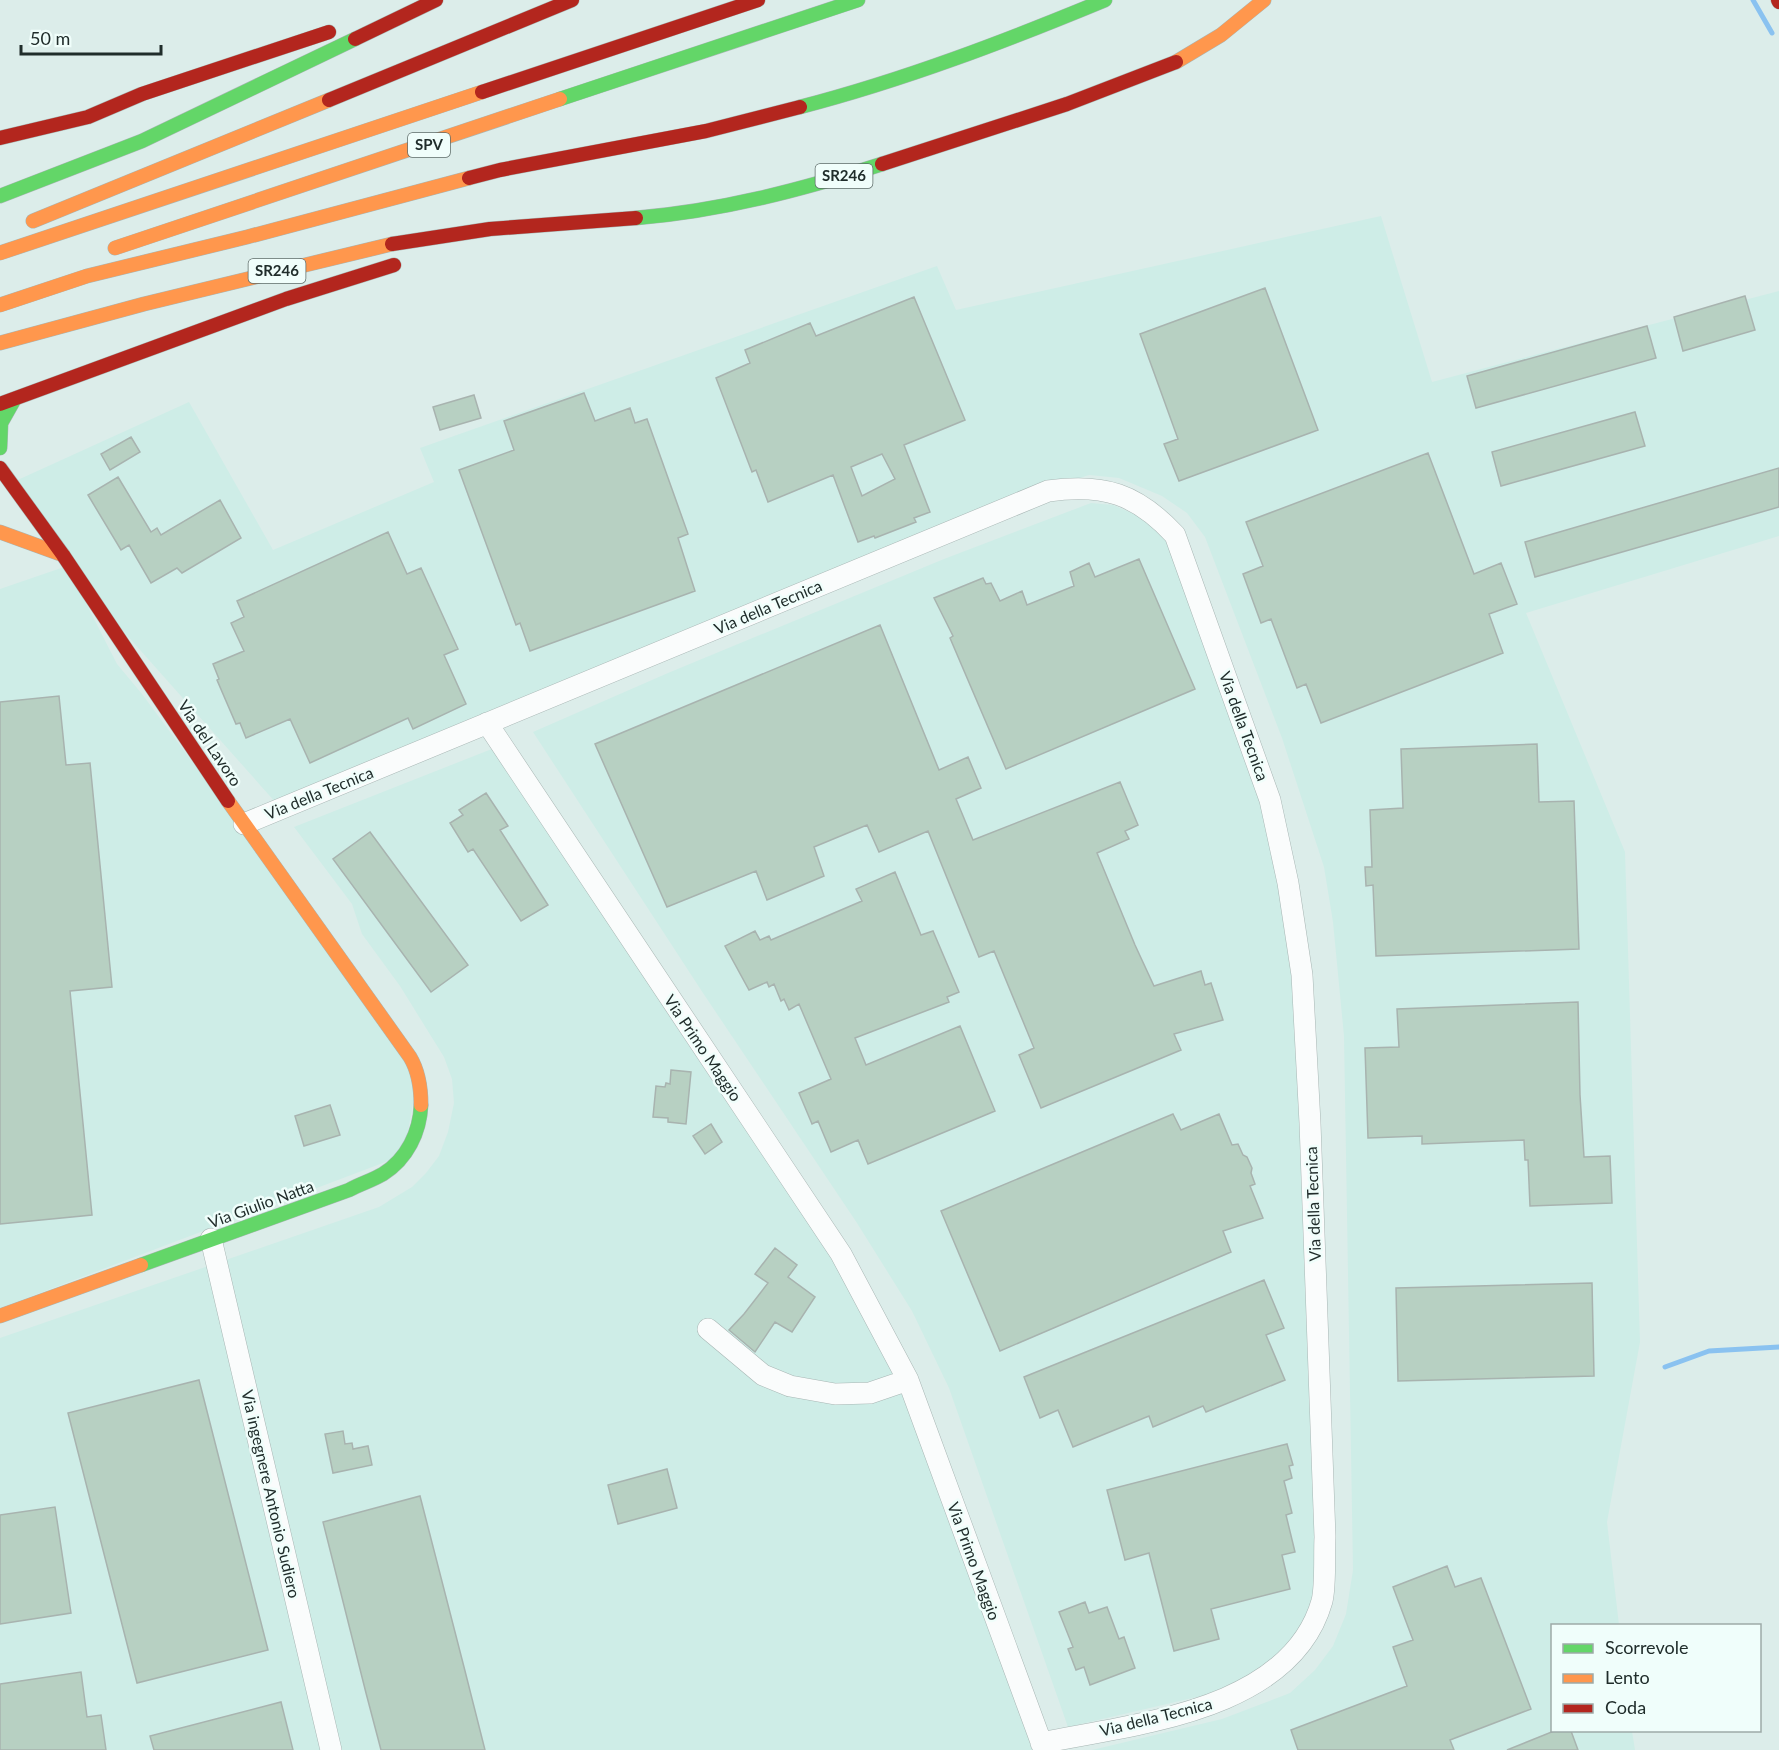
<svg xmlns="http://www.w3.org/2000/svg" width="1779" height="1750" font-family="Lato,sans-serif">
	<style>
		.built { fill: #ceede7 }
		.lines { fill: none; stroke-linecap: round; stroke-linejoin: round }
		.stream { stroke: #8ac2f0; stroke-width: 5 }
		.building { fill: #b7d0c2; stroke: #a8b3af; stroke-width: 1.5; fill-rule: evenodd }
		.street-casing { stroke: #a8b6b4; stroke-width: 22 }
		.fast-casing { stroke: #a8b6b4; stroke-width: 15 }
		.slow-casing { stroke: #a8b6b4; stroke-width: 15 }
		.jam-casing { stroke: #a8b6b4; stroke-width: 15 }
		.street { stroke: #fafcfc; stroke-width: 21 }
		.fast { stroke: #63d668; stroke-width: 14 }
		.slow { stroke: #ff974d; stroke-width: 14 }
		.jam { stroke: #b3261e; stroke-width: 14 }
		.labels { text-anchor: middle; stroke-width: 5; stroke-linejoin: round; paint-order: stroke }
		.shield { fill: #f0fefb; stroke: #5e6c69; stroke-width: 1.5 }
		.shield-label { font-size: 15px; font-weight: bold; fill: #202d2b }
		.street-label { font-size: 16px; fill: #202d2b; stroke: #f0fefb }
	</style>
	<rect width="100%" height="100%" fill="#dcedea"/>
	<path class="built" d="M1381,216L1432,382L1779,291V536L1526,613L1625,852L1640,1342L1607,1522L1619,1625L1552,1626V1730L1632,1731L1635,1750H1092L1222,1719L1290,1693L1315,1670L1333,1646L1346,1614L1353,1570L1344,1036L1333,922L1324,867L1282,738L1205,537L1187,513L1162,496L1119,478L1089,475L1057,485L277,804L69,570L117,664L142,694L419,1068L404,1155L0,1308V589L67,566L11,483L189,402L273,550L434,482L420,448L937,266L956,310Z
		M1091,503L1113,505L1148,520L1168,534L1256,748L1297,873L1305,925L1316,1038L1319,1164V1606L1275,1669L1214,1693L1068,1727L949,1388L912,1311L857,1223L703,993L533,732L668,673L944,559Z
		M507,743L887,1324L1046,1750H0V1338L379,1207L412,1187L426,1173L439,1156L448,1132L454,1103L452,1079L444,1057L400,986L362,934L352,904L294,827Z"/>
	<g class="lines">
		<path class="stream" d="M1753,0L1772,33
			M1665,1367L1709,1351L1779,1347"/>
	</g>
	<path class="building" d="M1265,288L1318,430L1179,481L1164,444L1178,439L1140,334Z
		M1745,296L1755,330L1683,351L1674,317Z
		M914,297L965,420L904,445L930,512L914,518L916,522L875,538L874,536L858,542L833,475L768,502L756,470L752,472L716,378L750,363L745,350L810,323L816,336ZM882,454L895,479L862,496L851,467Z
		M1647,326L1656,358L1476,408L1467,376Z
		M584,393L595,421L630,408L635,423L647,419L688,534L678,538L695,591L530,651L520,623L516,625L459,470L514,450L504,421Z
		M474,395L481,418L440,430L433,407Z
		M1635,412L1645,446L1501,486L1492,452Z
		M131,437L140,452L110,470L101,454Z
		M1428,453L1474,574L1501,563L1517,604L1489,614L1503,653L1321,723L1306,684L1297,688L1271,619L1261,623L1243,574L1263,566L1246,522Z
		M1779,468V507L1535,577L1525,542Z
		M118,477L151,532L157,528L161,535L220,500L241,538L182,573L177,568L151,583L129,545L121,550L88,495Z
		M388,532L407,574L421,568L458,649L444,655L466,704L413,729L408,718L310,763L290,719L246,738L240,723L236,724L217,680L219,679L213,664L244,651L231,623L244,617L237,601Z
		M1139,559L1195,689L1006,769L950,638L953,636L934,598L983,578L986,584L991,583L1000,601L1022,591L1027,605L1074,586L1070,572L1089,563L1095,577Z
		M880,625L939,770L968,757L981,788L956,799L973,840L1120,782L1138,825L1125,831L1129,839L1097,853L1135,945L1154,986L1201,971L1205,985L1211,983L1223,1020L1174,1034L1181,1050L1041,1108L1019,1055L1034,1048L994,951L979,957L928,831L879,852L867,825L814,847L824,876L767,900L756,871L667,907L595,744Z
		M59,696L66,765L90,763L112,987L70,991L92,1215L0,1224V702Z
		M1537,744L1539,802L1574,801L1579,949L1376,956L1373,885L1366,886L1365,867H1372L1370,810L1403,808L1401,749Z
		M486,793L508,826L500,830L548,905L521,921L473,849L468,852L450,823L463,815L459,810Z
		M370,832L468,965L431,992L333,859Z
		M895,872L921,935L933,931L959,992L947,997L949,1002L855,1038L866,1065L960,1026L995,1111L868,1164L858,1140L831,1152L818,1121L812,1124L799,1093L831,1079L799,1004L789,1010L784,999L781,1001L774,984L769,987L767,982L749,990L725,946L755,931L760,940L769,936L771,940L862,901L856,889Z
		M1578,1002L1580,1095L1584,1157L1610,1156L1612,1203L1530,1206L1528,1160H1525L1524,1140L1422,1144V1136L1368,1138L1365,1048L1399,1047L1397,1009Z
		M671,1070L691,1072L686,1124L668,1122V1118L653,1117L656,1086L665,1087L666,1083L670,1084Z
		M330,1105L340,1135L304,1146L295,1116Z
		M1173,1114L1181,1130L1219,1114L1232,1145L1238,1144L1243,1155L1247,1157L1252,1168L1251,1173L1255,1184L1250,1186L1263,1218L1223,1231L1231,1252L1000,1351L941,1211Z
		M711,1124L722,1142L705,1154L693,1136Z
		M775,1248L797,1265L788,1277L815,1297L792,1332L775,1322L755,1352L729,1330L744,1314L768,1283L755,1274Z
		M1264,1280L1284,1328L1266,1335L1285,1380L1206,1412L1203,1406L1153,1427L1149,1416L1073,1447L1058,1410L1040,1418L1024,1377Z
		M1592,1283L1594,1376L1398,1381L1396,1288Z
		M199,1380L268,1650L137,1683L68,1413Z
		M343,1431L345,1444L352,1443L353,1449L368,1446L372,1465L333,1473L325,1434Z
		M1287,1444L1293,1465L1289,1466L1292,1478L1284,1481L1292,1513L1286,1515L1295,1552L1282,1555L1290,1589L1211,1609L1219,1639L1174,1651L1149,1553L1125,1560L1107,1490Z
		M667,1469L677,1508L618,1524L608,1485Z
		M420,1496L464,1667L485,1750H381L366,1693L323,1522Z
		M55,1507L71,1613L0,1624V1515Z
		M1447,1566L1455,1587L1481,1578L1531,1709L1450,1740L1454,1750H1298L1291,1730L1407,1686L1393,1647L1413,1640L1393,1587Z
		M1085,1602L1089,1613L1107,1607L1119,1639L1124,1637L1135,1668L1090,1685L1084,1667L1076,1670L1068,1649L1073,1647L1059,1612Z
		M81,1672L87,1717L101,1715L106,1750H0V1684Z
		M281,1702L293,1750H154L150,1736Z
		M1554,1731H1571L1578,1750H1507Z"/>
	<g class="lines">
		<g class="street-casing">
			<path id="street" d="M487,723L841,1254L908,1380L1044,1750
				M244,824L1048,491C1104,483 1137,494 1175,535L1270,800L1288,883L1302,975L1310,1123L1325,1537C1324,1555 1326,1585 1322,1601C1291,1711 1135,1724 1041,1743
				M211,1239L331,1750
				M708,1329L763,1375L790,1386L835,1394L870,1393L908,1380"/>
		</g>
		<g class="fast-casing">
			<path id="fast" d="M560,99L858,0
				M800,107C904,80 1006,41 1105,0
				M0,196L142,141L355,39
				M636,218C720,211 801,190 882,164
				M0,448L1,423L14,400
				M141,1265L349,1190C360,1184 373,1180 383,1174C407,1159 420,1132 421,1105"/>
		</g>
		<g class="slow-casing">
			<path id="slow" d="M1176,62L1221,35L1264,0
				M33,221L329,100
				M115,248L560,99
				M0,253L482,92
				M0,305L87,276L247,237L469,178
				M0,343L144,304L392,244
				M0,532L63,555
				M228,801L410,1057C419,1072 421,1088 421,1105
				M0,1316L141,1265"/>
		</g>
		<g class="jam-casing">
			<path id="jam" d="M1778,0L1779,2
				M355,39L436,0
				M482,92L758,0
				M329,100L572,0
				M0,138L88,117L142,94L329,32
				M882,164L1067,104L1176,62
				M469,178L500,170L706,131L800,107
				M392,244L490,229L636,218
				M0,404L286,299L394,265
				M0,468L63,555L228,801"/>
		</g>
		<use href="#street" class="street"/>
		<use href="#fast" class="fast"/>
		<use href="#slow" class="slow"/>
		<use href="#jam" class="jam"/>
	</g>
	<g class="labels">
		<g class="shield">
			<rect x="408" y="133" width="42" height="24" rx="4.5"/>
			<rect x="815.5" y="164" width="57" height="24" rx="4.5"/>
			<rect x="248.5" y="259" width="57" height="24" rx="4.5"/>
		</g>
		<g class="shield-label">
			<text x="429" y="150">SPV</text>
			<text x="844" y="181">SR246</text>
			<text x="277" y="276">SR246</text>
		</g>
		<g class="street-label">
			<text transform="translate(768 607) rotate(-23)" y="6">Via della Tecnica</text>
			<text transform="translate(1244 726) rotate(70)" y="6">Via della Tecnica</text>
			<text transform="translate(210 743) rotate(56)" y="6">Via del Lavoro</text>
			<text transform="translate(319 793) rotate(-22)" y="6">Via della Tecnica</text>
			<text transform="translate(703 1048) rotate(56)" y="6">Via Primo Maggio</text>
			<text transform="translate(261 1204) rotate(-20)" y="6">Via Giulio Natta</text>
			<text transform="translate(1313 1204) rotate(-92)" y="6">Via della Tecnica</text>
			<text transform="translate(271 1494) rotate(77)" y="6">Via ingegnere Antonio Sudiero</text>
			<text transform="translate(974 1561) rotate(70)" y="6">Via Primo Maggio</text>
			<text transform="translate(1156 1717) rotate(-14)" y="6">Via della Tecnica</text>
		</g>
	</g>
	<rect x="1551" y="1624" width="210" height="108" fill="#f0fefb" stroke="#9daaa8" stroke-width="1.5"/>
	<rect x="1563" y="1644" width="30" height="9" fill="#63d668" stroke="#9daaa8" stroke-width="1.5"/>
	<text x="1605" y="1654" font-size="18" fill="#202d2b">Scorrevole</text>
	<rect x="1563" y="1674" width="30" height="9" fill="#ff974d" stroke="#9daaa8" stroke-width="1.5"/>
	<text x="1605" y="1684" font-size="18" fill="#202d2b">Lento</text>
	<rect x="1563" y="1704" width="30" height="9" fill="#b3261e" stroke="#9daaa8" stroke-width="1.5"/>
	<text x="1605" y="1714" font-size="18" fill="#202d2b">Coda</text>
	<path d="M21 45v9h140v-9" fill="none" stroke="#202d2b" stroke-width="3"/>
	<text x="30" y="45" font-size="18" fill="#202d2b" stroke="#f0fefb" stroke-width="4.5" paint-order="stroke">50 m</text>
</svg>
